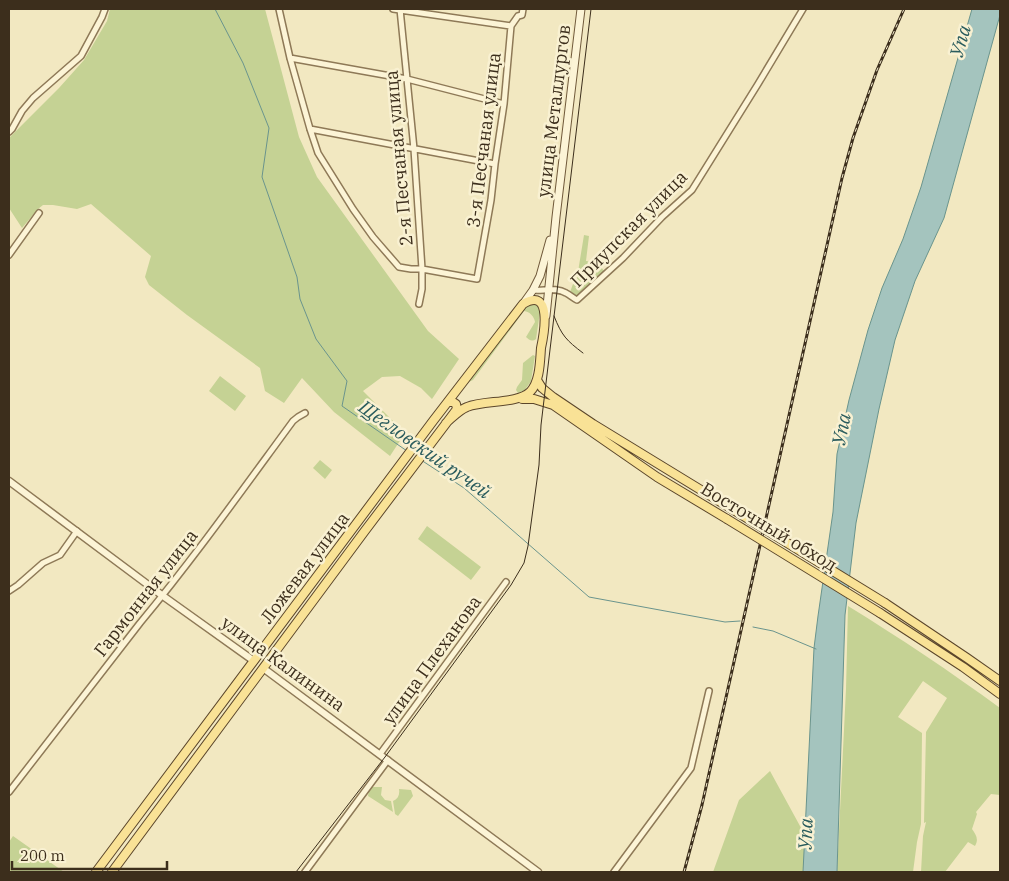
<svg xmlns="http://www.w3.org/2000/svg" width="1009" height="881" font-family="'IBM Plex Serif',serif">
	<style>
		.green { fill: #c5d294 }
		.water { fill: #a4c4be; stroke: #6a948d }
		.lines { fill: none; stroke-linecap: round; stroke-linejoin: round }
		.stream { stroke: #6a948d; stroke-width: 1 }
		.minor-casing { stroke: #8e7957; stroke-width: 8 }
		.tertiary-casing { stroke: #8e7957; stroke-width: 9 }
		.secondary-casing { stroke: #70593a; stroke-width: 9 }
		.primary-casing { stroke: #5b462b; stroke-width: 10 }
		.minor { stroke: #fcf4d6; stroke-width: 5 }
		.tertiary { stroke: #fcf4d6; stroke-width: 6 }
		.secondary { stroke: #fcf4d6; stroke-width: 7 }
		.primary { stroke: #f9e296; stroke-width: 8 }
		.tram { stroke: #3c2e1c; stroke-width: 1 }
		.rail-casing { stroke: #3c2e1c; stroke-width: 3 }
		.rail { stroke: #f9f1d2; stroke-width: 1; stroke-dasharray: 4; stroke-linecap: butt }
		.primary-bridge-casing { stroke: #5b462b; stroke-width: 10; stroke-linecap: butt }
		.primary-bridge { stroke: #f9e296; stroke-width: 8 }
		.labels { text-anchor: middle; stroke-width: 5; stroke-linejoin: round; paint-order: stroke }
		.street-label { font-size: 18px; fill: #3c2e1c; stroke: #f9f1d2 }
		.water-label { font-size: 19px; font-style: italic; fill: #2a5c5d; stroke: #f9f1d2 }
	</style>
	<rect width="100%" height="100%" fill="#f2e8c1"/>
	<path class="green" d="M110,9H265L299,137L317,177L428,331L459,359L432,399L421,388L400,376L382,377L363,391L405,433L390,456L334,412L302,378L284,403L265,391L260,368L187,315L149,285L145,277L151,256L91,204L77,209L53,205H43L38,209L22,228L9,208V138L59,88L84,60L107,21Z
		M584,235L589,236L586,261L598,263V260H602L601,267L604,271L577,296L574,295L570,292L573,284H576Z
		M532,303L537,305L540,312L536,339C532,342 529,340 526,337L535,322C534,316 530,312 524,311L473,380L469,382L526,304Z
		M533,355L535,356L531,381L525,390L518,393L516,390L517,387L522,380L523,363Z
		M220,376L246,396L235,411L209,391Z
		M320,460L332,470L325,479L313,468Z
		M427,526L481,567L471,580L418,539Z
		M848,606C900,638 951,672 1000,708V795L991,794L976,812L977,814L972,829C976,835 979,839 975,846L968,842L945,872H921L923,836L926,822L924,823L926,732L947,698L923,681L898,717L922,733L921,824L917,842L913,872H837L846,689Z
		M770,771L806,837L803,872H713L739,800Z
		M371,787H382L381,795L385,800L391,801L393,812L368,796L369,790Z
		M399,789L411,790L413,796L398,816L395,814L393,801C398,799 400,795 399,789Z
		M13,836L64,872H10L9,871V842Z"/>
	<path class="water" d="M972,9H1000V15L944,218L915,281L895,340L879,409L856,523L845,615L837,872H803L814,648L818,616L833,512L837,454L849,400L868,330L882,288L903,239L921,187Z"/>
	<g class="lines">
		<path class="stream" d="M215,9L243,63L269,128L262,177L297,277L300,299L316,339L347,381L342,406L407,451
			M421,460L464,488L589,597L725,622L740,621
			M753,627L773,631L816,649"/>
		<g class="minor-casing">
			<path id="minor" d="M279,9L290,58L310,129L318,153L353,209L373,237L399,267L411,269H422L477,279L491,200L495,164L504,104L511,26L518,16L522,15L523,9
				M393,9L511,26
				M400,9L414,149L422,269V289L419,304
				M290,58L407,79L504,104
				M310,129L495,164
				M9,132L12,129L22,111L33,98L81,56L102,17L105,9
				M9,255L39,213
				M533,290C544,291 556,287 566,293C570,295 573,298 577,300L623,258L662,217L692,190L758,84L803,9
				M9,591L18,585L43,563L60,555L77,531
				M380,754L506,582
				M9,792L140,623C194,558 243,489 293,421L298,417L305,413
				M305,872L388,760
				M614,872L691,768L709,691"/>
		</g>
		<g class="tertiary-casing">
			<path id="tertiary" d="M9,481L163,596L254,661
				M263,668L538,872"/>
		</g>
		<g class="secondary-casing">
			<path id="secondary" d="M523,304L533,290L540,276L550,240
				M546,316L556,217L581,9"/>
		</g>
		<g class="primary-casing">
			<path id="primary" d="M537,380L542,388L553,397L593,424L732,509
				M522,399H534L553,405L657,477L727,519
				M885,603L967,658L1000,681
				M880,613L963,667L1000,694
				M96,872L433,421L523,304C553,286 544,334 541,348C540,361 540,382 530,392C517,404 484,400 467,407C459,410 453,417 446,423
				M112,872L364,532L457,409L456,404L453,402H448"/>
		</g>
		<use href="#minor" class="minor"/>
		<use href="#tertiary" class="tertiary"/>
		<use href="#secondary" class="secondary"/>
		<use href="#primary" class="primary"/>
		<path class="tram" d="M554,316C562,336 566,340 583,353
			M296,872L385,757L511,585L524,563L528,546L539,465L541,425L549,358L591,9"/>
		<g class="rail-casing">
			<path id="rail" d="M684,872L702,805L842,178L853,138L877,70L904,9"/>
		</g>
		<use href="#rail" class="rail"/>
		<g class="primary-bridge-casing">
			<path id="primary-bridge" d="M732,509L885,603
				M727,519L880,613"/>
		</g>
		<use href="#primary-bridge" class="primary-bridge"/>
	</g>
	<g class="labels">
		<g class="street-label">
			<text transform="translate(554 111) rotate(-83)" y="6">улица Металлургов</text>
			<text transform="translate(484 140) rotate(-83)" y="6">3-я Песчаная улица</text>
			<text transform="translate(399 158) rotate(-95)" y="6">2-я Песчаная улица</text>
			<text transform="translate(629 229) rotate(-45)" y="6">Приупская улица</text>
			<text transform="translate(769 527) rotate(31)" y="6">Восточный обход</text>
			<text transform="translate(305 568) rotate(-53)" y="6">Ложевая улица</text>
			<text transform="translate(146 593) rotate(-52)" y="6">Гармонная улица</text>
			<text transform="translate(432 660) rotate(-54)" y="6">улица Плеханова</text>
			<text transform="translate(283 664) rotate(36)" y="6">улица Калинина</text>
		</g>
		<g class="water-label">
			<text transform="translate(960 41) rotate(-74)" y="7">Упа</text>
			<text transform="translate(841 429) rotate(-79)" y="7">Упа</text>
			<text transform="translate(425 449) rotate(35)" y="7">Щегловский ручей</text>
			<text transform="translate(805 834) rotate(-88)" y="7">Упа</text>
		</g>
	</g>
	<rect width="1009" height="881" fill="none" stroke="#3c2e1c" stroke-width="20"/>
	<path d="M12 861v8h155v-8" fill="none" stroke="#3c2e1c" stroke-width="2.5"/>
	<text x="20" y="861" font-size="15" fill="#3c2e1c" stroke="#f9f1d2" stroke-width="4" paint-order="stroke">200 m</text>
</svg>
